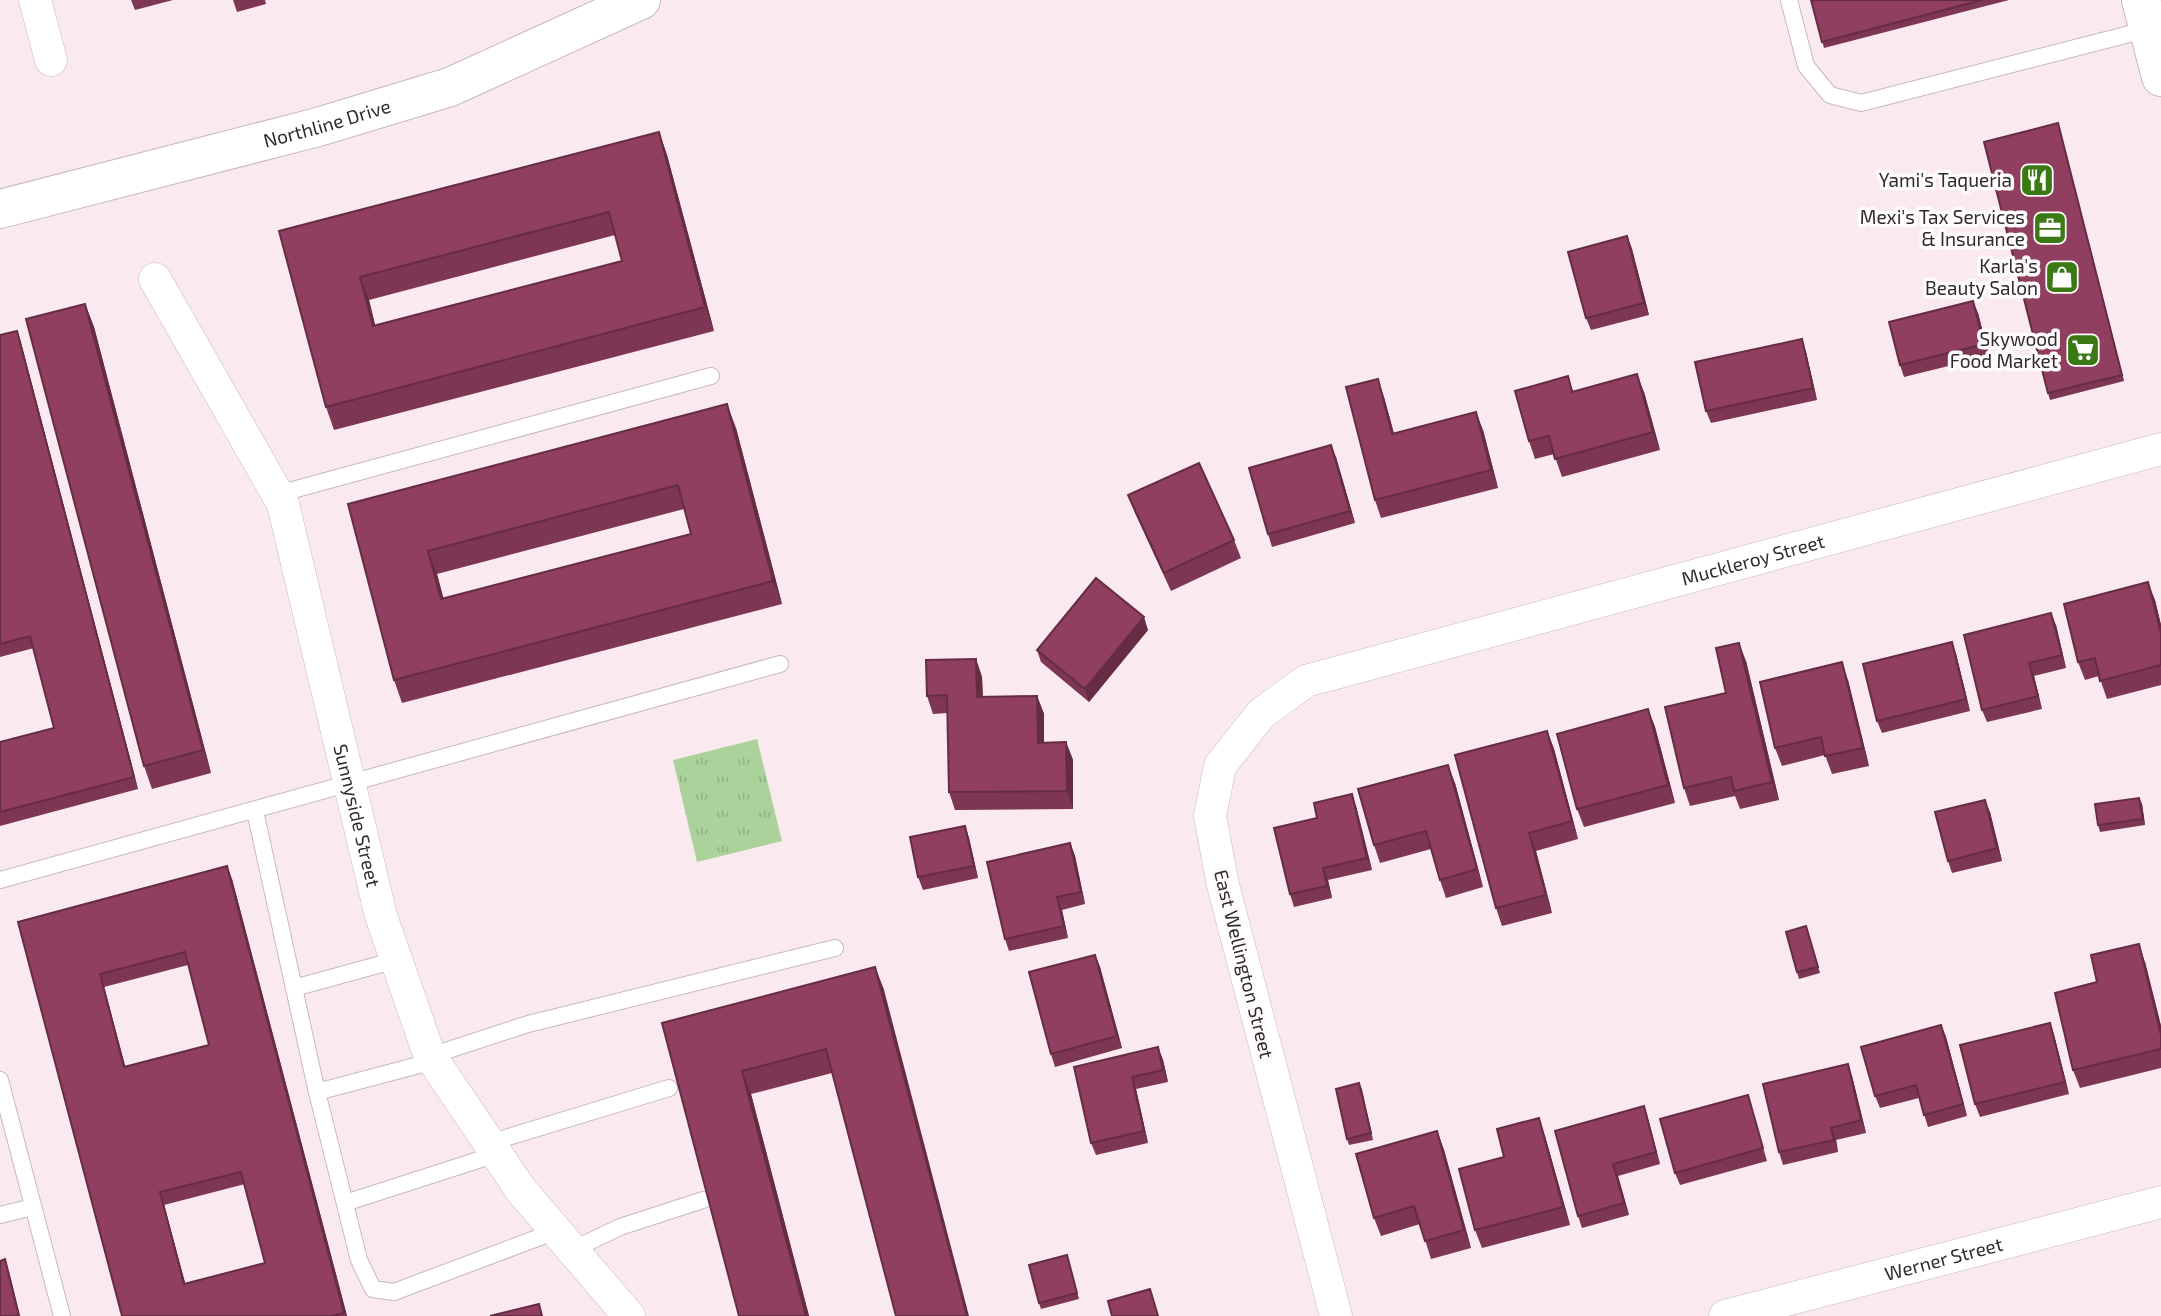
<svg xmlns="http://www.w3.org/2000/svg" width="2161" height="1316" font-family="'Exo 2',sans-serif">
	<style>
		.park { fill: url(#park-tufts) }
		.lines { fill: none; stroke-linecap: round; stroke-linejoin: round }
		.service-casing { stroke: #c9b8bd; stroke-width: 18 }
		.minor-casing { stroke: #c9b8bd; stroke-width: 33 }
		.tertiary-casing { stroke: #c9b8bd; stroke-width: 40 }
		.secondary-casing { stroke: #c9b8bd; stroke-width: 40 }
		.service { stroke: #fff; stroke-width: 16 }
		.minor { stroke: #fff; stroke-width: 32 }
		.tertiary { stroke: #fff; stroke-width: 38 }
		.secondary { stroke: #fff; stroke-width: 38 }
		.wall { fill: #7d3653; fill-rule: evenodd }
		.shaded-wall { fill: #662c44 }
		.building { fill: #913f61; stroke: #662c44; stroke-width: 2; fill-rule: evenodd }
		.labels { text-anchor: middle; stroke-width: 7; stroke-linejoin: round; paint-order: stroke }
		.street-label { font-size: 19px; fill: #302a2c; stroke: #fefbfc }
		.poi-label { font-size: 19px; fill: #302a2c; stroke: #fefbfc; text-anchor: end }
	</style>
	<defs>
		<pattern id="park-tufts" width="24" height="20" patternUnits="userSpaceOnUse" patternTransform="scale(1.75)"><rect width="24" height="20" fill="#acd29c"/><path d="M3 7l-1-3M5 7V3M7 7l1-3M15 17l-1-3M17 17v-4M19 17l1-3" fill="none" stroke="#94b487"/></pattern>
	</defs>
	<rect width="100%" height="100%" fill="#fae9ef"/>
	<path class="park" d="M757,739L782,841L697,862L673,760Z"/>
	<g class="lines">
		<g class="service-casing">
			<path id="service" d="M1789,0L1806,66L1830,95L1861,103L2149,29
				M278,494L711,376
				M255,811L316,1088L359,1260L373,1289L394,1292L556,1231
				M0,880L780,664
				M294,988L396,960
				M430,1056L528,1024L835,948
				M0,1080L62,1316
				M317,1092L434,1061
				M489,1143L669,1088
				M345,1203L497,1154
				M0,1215L33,1207
				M572,1250L620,1227L703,1200"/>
		</g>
		<g class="minor-casing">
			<g id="minor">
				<path d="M35,0L51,60"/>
				<path id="s1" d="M155,279L283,504L381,916L429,1054L521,1190L629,1316"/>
				<path id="s2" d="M1336,1316L1223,885L1210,816L1220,766L1261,714L1306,681L2161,449"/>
				<path id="s3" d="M1725,1316L2161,1202"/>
			</g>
		</g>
		<g class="tertiary-casing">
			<g id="tertiary">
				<path id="s4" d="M0,209L318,127L450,87L641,0"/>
			</g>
		</g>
		<g class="secondary-casing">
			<path id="secondary" d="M2141,0L2161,77"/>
		</g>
		<use href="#service" class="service"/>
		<use href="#minor" class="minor"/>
		<use href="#tertiary" class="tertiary"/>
		<use href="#secondary" class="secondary"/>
	</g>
	<path class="wall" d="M131,0H173L135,10Z
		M233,0H265L266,4L237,12Z
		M1811,0H2009L1824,48Z
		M2058,123L2124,381L2050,400L2048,393Z
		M659,132L667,155L714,331L334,430L326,407L279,231ZM615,235L622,261L375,325L369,300Z
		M1627,236L1632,249L1649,315L1591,330L1586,318Z
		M85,304L94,327L211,773L152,789L144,766Z
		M1978,313L1989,356L1904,377L1900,365Z
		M17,331L21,343L138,789L0,826V742L54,728L34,648L0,657V335Z
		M1806,352L1817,400L1711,423L1706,411Z
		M1568,376L1573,391L1644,392L1660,450L1562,477L1554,454L1535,459L1529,441Z
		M1384,397L1394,434L1483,430L1498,488L1381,518L1375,500Z
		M736,428L782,604L402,703L394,680L348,504ZM684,509L691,534L443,599L437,574Z
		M1336,457L1355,523L1272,547L1268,534Z
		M1128,495L1234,540L1241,558L1171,591L1135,513Z
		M2155,600L2161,625V685L2107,699L2099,676L2085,680L2078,662Z
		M2056,625L2066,668L2034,676L2042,709L1987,722L1982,710Z
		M1148,630L1089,702L1041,662L1037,650Z
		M1956,654L1970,711L1882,733L1877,721Z
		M976,659L982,677L983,697L1037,696L1044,714V743L1066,742L1073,760V809L955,810L949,792L948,713L933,714L927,696Z
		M1746,661L1779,800L1740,809L1735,796L1690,806L1684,788L1726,693Z
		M1848,680L1869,766L1832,774L1825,755L1782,766L1775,748Z
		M1648,709L1655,727L1675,803L1584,827L1577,809Z
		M1547,731L1554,749L1578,839L1536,851L1552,913L1502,926L1496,908Z
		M1455,783L1483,887L1446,898L1440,880L1431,849L1380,863L1374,845Z
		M2139,798L2142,804L2145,825L2100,832L2098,825Z
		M1356,806L1372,870L1328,880L1332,898L1294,907L1290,894L1317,818Z
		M1990,812L2002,861L1952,873L1948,861Z
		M965,826L969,838L978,878L923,890L918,877Z
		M1070,843L1075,856L1085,904L1062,910L1068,938L1009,951L1005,939Z
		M232,879L347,1316H122L18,922ZM188,965L209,1045L125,1067L104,987ZM245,1184L265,1263L185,1284L164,1205Z
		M1808,932L1820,973L1799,979L1797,972Z
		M1095,955L1100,967L1122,1048L1055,1067L1051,1054Z
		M2145,962L2161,1026V1068L2080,1088L2073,1070Z
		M875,967L884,990L832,1073L751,1094L809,1316H739L662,1023Z
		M2050,1023L2054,1035L2069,1094L1980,1117L1975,1104Z
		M1941,1025L1946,1037L1967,1116L1928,1127L1919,1098L1880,1108L1875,1096Z
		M1158,1047L1163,1060L1168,1082L1136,1089L1148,1143L1096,1155L1091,1143L1074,1067Z
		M1852,1076L1866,1133L1836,1140L1838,1152L1783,1165L1779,1152Z
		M1359,1083L1373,1140L1349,1145L1347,1139Z
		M1748,1095L1767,1161L1680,1185L1675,1173Z
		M1644,1106L1648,1119L1660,1164L1618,1176L1629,1215L1582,1228L1578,1216Z
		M1437,1131L1444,1150L1471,1248L1431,1259L1420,1224L1381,1236L1374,1218Z
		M1545,1136L1570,1225L1482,1248L1475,1230L1504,1157Z
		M1069,1262L1079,1299L1041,1309L1039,1303Z"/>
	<path class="shaded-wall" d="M2058,123L2060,130L2124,381L2122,375Z
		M659,132L667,155L714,331L705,307Z
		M1627,236L1632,249L1649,315L1644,303Z
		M360,277L369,300L381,349L373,326Z
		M1973,301L1978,313L1989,356L1984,344Z
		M85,304L94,327L211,773L203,750Z
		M17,331L21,343L138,789L134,777Z
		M1802,339L1806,352L1817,400L1813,388Z
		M1637,374L1644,392L1660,450L1653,432Z
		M1378,379L1384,397L1399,452L1392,434Z
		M727,404L736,428L782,604L773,581Z
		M1476,412L1483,430L1498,488L1491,470Z
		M1331,445L1336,457L1355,523L1350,511Z
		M428,551L437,574L450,622L441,599Z
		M2148,582L2155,600L2161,625V633Z
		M2051,613L2056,625L2066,668L2062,655Z
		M1144,617L1148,630L1089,702L1085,689Z
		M1952,642L1956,654L1970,711L1966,699Z
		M1739,643L1746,661L1779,800L1772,782Z
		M976,659L982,677L983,715L977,697Z
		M1842,662L1848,680L1869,766L1863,748Z
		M2029,663L2034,676L2042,709L2038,696Z
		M1037,696L1044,714V761L1038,743Z
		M1648,709L1655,727L1675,803L1668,785Z
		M1547,731L1554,749L1578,839L1572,821Z
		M1066,742L1073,760V809L1067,791Z
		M1448,765L1455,783L1483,887L1477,869Z
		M1352,794L1356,806L1372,870L1367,858Z
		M2139,798L2142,804L2145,825L2143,819Z
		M1985,800L1990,812L2002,861L1997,848Z
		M965,826L969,838L978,878L974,866Z
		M1529,833L1536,851L1552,913L1546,895Z
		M1070,843L1075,856L1085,904L1081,892Z
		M227,866L232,879L347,1316L344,1313Z
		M1323,868L1328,880L1332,898L1327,886Z
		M1057,897L1062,910L1068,938L1064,926Z
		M2139,944L2145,962L2161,1026V1035Z
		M1095,955L1100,967L1122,1048L1117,1036Z
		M875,967L884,990L969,1316H967Z
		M100,974L104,987L129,1080L124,1067Z
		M2050,1023L2054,1035L2069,1094L2065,1082Z
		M1941,1025L1946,1037L1967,1116L1963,1104Z
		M1158,1047L1163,1060L1168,1082L1163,1070Z
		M1848,1064L1852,1076L1866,1133L1861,1120Z
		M742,1071L751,1094L809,1316H806Z
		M1132,1077L1136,1089L1148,1143L1144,1131Z
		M1359,1083L1362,1089L1373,1140L1371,1133Z
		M1644,1106L1648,1119L1660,1164L1656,1152Z
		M1539,1118L1545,1136L1570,1225L1563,1207Z
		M1831,1128L1836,1140L1838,1152L1834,1140Z
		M1437,1131L1444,1150L1471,1248L1464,1230Z
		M1613,1164L1618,1176L1629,1215L1624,1203Z
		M160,1192L164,1205L189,1297L184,1284Z
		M5,1259L9,1272L20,1316H19Z"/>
	<path class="building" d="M1811,0H1982L1822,42Z
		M2058,123L2122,375L2048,393L1984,142Z
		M659,132L705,307L326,407L279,231ZM609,212L622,261L373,326L360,277Z
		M1627,236L1644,303L1586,318L1568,252Z
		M1973,301L1984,344L1900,365L1889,322Z
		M85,304L203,750L144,766L26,319Z
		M17,331L134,777L0,812V742L54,728L30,636L0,644V335Z
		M1802,339L1813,388L1706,411L1695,362Z
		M1637,374L1653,432L1555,459L1549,436L1529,441L1515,391L1568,376L1572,392Z
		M1378,379L1392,434L1476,412L1491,470L1375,500L1346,387Z
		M727,404L773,581L394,680L348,504ZM678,485L691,534L441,599L428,551Z
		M1331,445L1350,511L1268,534L1249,468Z
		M1199,463L1234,540L1164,573L1128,495Z
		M1096,578L1144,617L1085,689L1037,650Z
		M2148,582L2161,633V665L2100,681L2095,658L2078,662L2064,604Z
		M2051,613L2062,655L2029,663L2038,696L1982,710L1964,635Z
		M1952,642L1966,699L1877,721L1863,664Z
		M1739,643L1772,782L1734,791L1731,777L1684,788L1665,707L1726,693L1716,648Z
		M976,659L977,697L1037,696L1038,743L1066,742L1067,791L949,792L947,695L927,696L926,660Z
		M1842,662L1863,748L1825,756L1821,737L1775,748L1760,682Z
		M1648,709L1668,785L1577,809L1557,734Z
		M1547,731L1572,821L1529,833L1546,895L1496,908L1455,755Z
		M1448,765L1477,869L1440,880L1426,831L1374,845L1358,789Z
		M1352,794L1367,858L1323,868L1327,886L1290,894L1274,828L1317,818L1314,803Z
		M2139,798L2143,819L2098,825L2095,804Z
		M1985,800L1997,848L1948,861L1935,812Z
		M965,826L974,866L918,877L910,837Z
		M1070,843L1081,892L1057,897L1064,926L1005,939L987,862Z
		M227,866L344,1313L332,1316H122L18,922ZM185,952L209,1045L124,1067L100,974ZM241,1172L265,1263L184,1284L160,1192Z
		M1806,926L1818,967L1797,972L1786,932Z
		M2139,944L2161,1035V1049L2073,1070L2055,993L2097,982L2091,955Z
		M1095,955L1117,1036L1051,1054L1029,972Z
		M875,967L967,1316H896L826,1049L742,1071L806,1316H739L662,1023Z
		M2050,1023L2065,1082L1975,1104L1960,1045Z
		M1941,1025L1963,1104L1924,1115L1916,1085L1875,1096L1861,1047Z
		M1158,1047L1163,1070L1132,1077L1144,1131L1091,1143L1074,1067Z
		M1848,1064L1861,1120L1831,1128L1834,1140L1779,1152L1763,1084Z
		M1359,1083L1371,1133L1347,1139L1336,1089Z
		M1748,1095L1763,1148L1675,1173L1660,1119Z
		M1644,1106L1656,1152L1613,1164L1624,1203L1578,1216L1555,1131Z
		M1539,1118L1563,1207L1475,1230L1459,1169L1504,1157L1497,1129Z
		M1437,1131L1464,1230L1425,1241L1414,1206L1374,1218L1356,1154Z
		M1067,1255L1077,1293L1039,1303L1029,1265Z
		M5,1259L19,1316H0V1261Z
		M1150,1289L1158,1316H1112L1108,1301Z
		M539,1304L542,1316H490Z"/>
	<defs>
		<g id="restaurant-square" transform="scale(1.75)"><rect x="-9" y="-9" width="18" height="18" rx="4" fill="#3b7914" stroke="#fefbfc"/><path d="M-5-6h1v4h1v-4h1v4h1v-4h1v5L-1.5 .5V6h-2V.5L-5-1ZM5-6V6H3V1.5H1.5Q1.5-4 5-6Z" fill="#fff"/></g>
		<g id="office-square" transform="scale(1.75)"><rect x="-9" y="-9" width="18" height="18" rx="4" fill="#3b7914" stroke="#fefbfc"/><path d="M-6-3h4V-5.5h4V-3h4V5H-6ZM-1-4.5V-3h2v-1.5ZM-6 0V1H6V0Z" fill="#fff"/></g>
		<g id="shop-square" transform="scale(1.75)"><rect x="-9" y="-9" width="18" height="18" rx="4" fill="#3b7914" stroke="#fefbfc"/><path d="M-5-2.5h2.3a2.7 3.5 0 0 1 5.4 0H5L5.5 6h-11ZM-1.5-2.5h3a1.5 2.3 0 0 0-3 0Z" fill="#fff"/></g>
		<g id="supermarket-square" transform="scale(1.75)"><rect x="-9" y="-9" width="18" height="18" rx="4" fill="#3b7914" stroke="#fefbfc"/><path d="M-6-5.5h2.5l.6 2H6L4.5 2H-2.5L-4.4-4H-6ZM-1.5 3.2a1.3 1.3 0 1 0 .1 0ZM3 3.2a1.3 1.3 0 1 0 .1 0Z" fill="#fff"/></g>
	</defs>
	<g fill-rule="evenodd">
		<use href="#restaurant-square" x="2037" y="180"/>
		<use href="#office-square" x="2050" y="228"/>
		<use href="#shop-square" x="2062" y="277"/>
		<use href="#supermarket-square" x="2083" y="350"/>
	</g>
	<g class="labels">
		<g class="street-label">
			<text dy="7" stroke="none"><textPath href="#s4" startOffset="338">Northline Drive</textPath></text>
			<text dy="7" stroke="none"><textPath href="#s2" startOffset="1152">Muckleroy Street</textPath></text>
			<text dy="7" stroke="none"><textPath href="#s1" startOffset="579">Sunnyside Street</textPath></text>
			<text transform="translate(1244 964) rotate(76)" y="7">East Wellington Street</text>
			<text dy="7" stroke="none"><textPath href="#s3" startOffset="226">Werner Street</textPath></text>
		</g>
		<g class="poi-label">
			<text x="2012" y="187">Yami's Taqueria</text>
			<text x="2025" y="224">Mexi's Tax Services<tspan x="2025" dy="22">&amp; Insurance</tspan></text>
			<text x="2038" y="273">Karla's<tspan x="2038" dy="22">Beauty Salon</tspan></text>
			<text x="2058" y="346">Skywood<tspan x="2058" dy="22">Food Market</tspan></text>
		</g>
	</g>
</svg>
